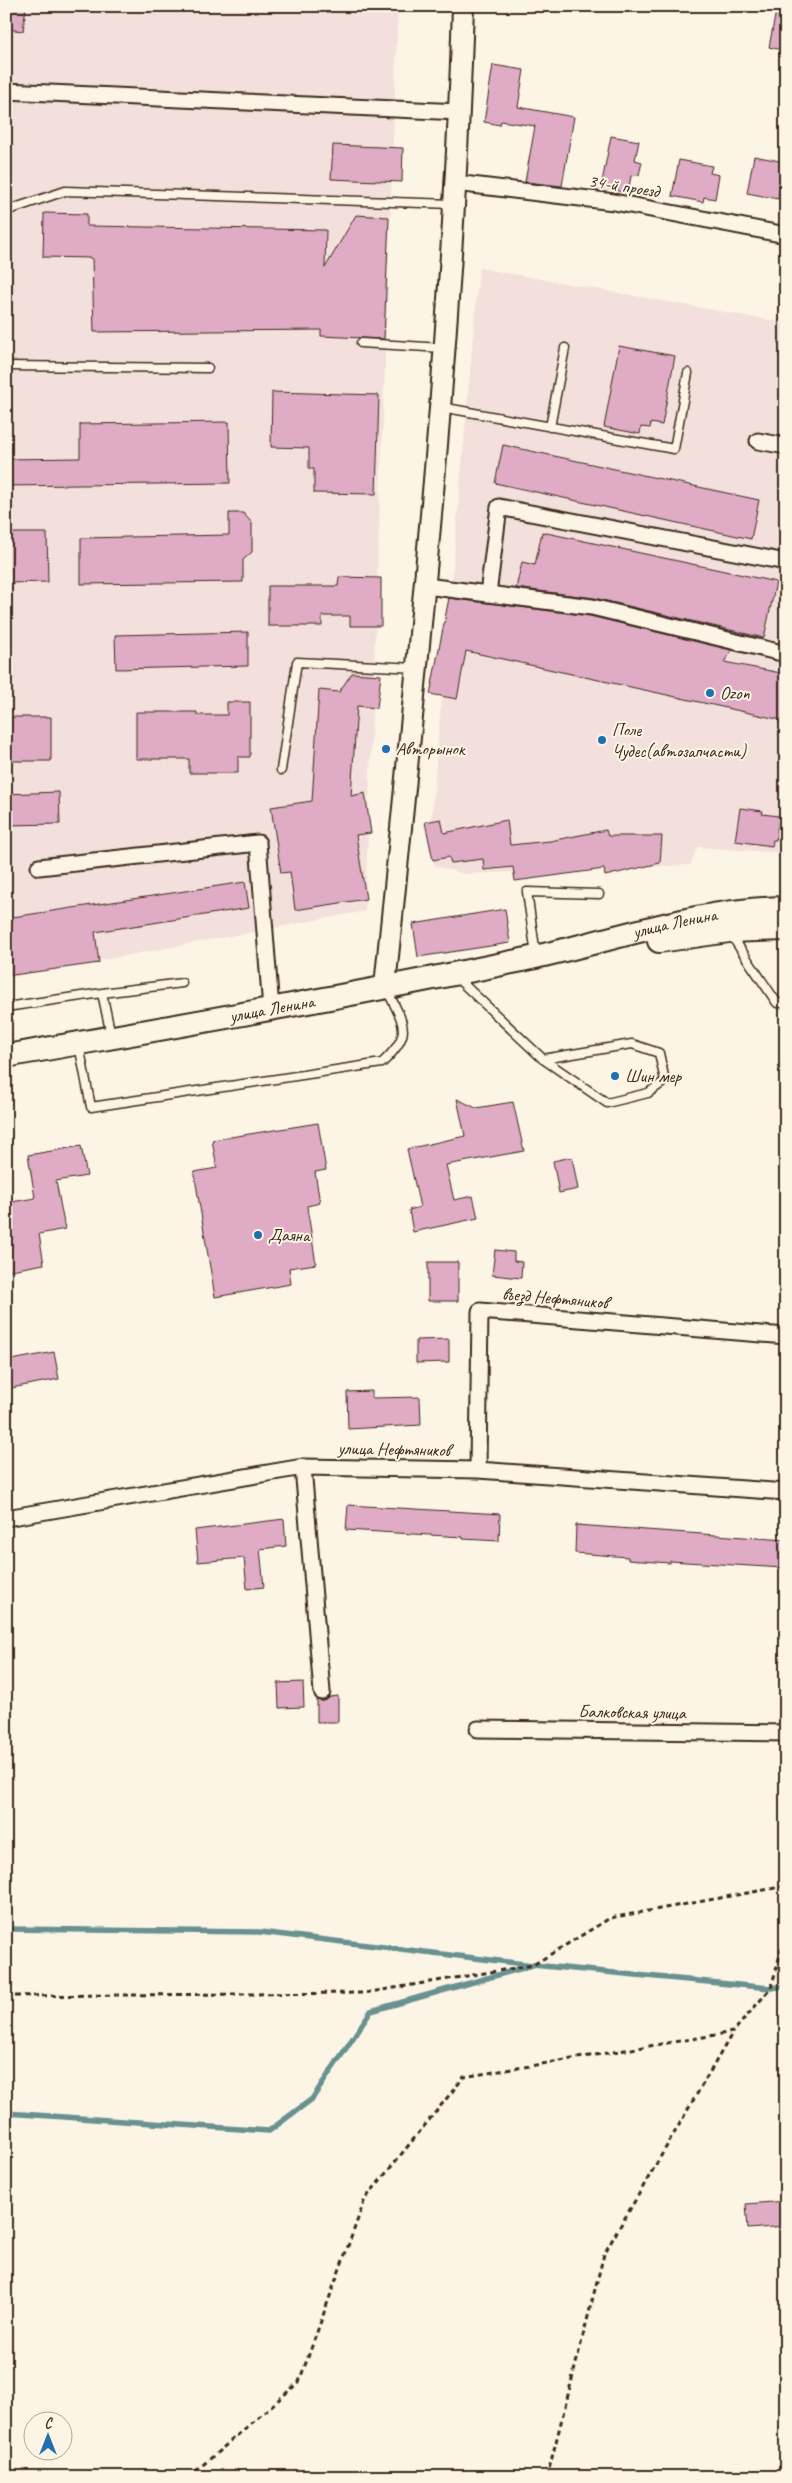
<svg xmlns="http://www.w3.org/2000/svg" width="792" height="2483" font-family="Caveat,sans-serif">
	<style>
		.built { fill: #f3dfdb }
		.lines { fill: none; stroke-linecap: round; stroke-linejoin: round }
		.stream { stroke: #679190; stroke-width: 5.5 }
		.building { fill: #dfabc5; stroke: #3b2a1e }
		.lane-casing { stroke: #3b2a1e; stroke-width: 11 }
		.street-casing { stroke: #3b2a1e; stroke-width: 19 }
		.secondary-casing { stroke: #3b2a1e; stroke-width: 24 }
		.primary-casing { stroke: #3b2a1e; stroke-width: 26 }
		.path { stroke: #3b2a1e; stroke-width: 3; stroke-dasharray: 5 4; stroke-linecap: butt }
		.lane { stroke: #fcf5e5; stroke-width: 8 }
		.street { stroke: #fcf5e5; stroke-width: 15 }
		.secondary { stroke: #fcf5e5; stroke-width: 20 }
		.primary { stroke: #fcf5e5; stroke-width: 22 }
		.poi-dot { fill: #1f6fb2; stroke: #fcf5e5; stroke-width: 2 }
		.labels { text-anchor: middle; stroke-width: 4; stroke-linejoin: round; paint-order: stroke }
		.street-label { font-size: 18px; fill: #3b2a1e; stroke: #fcf5e5 }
		.poi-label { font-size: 18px; fill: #3b2a1e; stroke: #fcf5e5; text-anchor: start }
	</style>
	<rect width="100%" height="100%" fill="#fcf5e5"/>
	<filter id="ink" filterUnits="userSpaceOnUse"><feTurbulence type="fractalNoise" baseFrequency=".02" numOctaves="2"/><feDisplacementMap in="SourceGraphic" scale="10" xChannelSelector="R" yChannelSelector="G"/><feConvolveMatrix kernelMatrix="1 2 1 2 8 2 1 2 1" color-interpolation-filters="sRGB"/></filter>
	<g filter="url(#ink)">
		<path class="built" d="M6,6H398L365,911L6,978Z
			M479,268L786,323V853L698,847L690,865L465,874L435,866L429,844Z"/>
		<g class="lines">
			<path class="stream" d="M6,1929L260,1932L533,1965L771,1988L786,1986
				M6,2113L269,2131L312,2099L371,2011L530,1966"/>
		</g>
		<path class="building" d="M6,6H26L23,31L6,29Z
			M777,6H786V51L769,47Z
			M493,65L524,70L518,107L574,117L562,186L525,182L535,126L501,121L500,125L484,122Z
			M611,136L639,141L635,160L642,162L639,175L631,176L628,193L601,187Z
			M333,145L403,148L402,182L331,179Z
			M754,156L785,162L778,199L747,193Z
			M679,160L712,166L710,173L719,175L715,199L704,197L703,202L672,196Z
			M44,213L87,214V226L326,230L325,268L356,215L389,217L384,339L321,336V330L94,332L92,258L43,257Z
			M619,346L675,356L662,425L651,423L650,428L641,427L640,434L604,427Z
			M272,392L379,395L376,494L314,493V469H309V448L271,447Z
			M229,422L230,483L6,486V459L80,458V424Z
			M503,445L759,500L751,539L495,483Z
			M229,513H243L252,523V552L243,560V582L81,584V538L229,535Z
			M542,532L776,582L764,638L594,598L516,588L522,562L535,565Z
			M6,533H47L48,582L6,583Z
			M339,577L381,578V626H350V616H322V626H268V586H338Z
			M449,598L590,616L732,650L724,662L786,674V721L466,651L457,699L430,694Z
			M248,632V666L116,669L115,635Z
			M352,673L381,675L377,708L357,706L351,796L365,793L371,833L356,835L366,899L295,910L290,872L281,873L271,807L312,801L319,690L339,692Z
			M227,702H250V757H238V773H189V759H136V712H197V715H227Z
			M6,717H51V761H6Z
			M59,792L60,824L6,825V794Z
			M740,808L763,811L762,814L779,816L776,840H773L772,846L735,841Z
			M441,819L444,833L507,820L510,845L550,841L606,830L608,836H662L660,863L605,876L604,869L515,881L513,867L484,870L483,859L451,863L449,857L433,860L425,822Z
			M245,882L249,908L95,932L99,963L6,976V918Z
			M505,909L510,943L418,957L413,924Z
			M457,1099L476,1108L513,1102L524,1151L446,1165L454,1200L473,1196L478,1218L413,1232L409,1210L420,1207L407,1149L465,1136Z
			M318,1123L326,1170L315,1172L320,1203L307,1206L316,1264L289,1268L291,1284L215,1297L194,1172L217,1168L212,1140Z
			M81,1146L87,1176L56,1181L65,1229L39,1234L44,1264L6,1271V1203L35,1198L28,1155Z
			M572,1157L578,1189L559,1193L553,1161Z
			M495,1250L514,1252V1261L522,1262L521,1278L492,1275Z
			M428,1262H458V1301H428Z
			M449,1339V1362L416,1363V1340Z
			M54,1352L59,1379L6,1389V1361Z
			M372,1391V1398L420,1397L421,1425L348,1429L347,1392Z
			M348,1505L500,1514L499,1541L463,1539V1537L346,1530Z
			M284,1519L286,1546L260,1549L264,1587L247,1589L244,1558L198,1562L195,1530Z
			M576,1525L786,1540L783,1568L670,1561V1563L628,1560V1557L575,1553Z
			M303,1682L304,1707L279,1708L278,1683Z
			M338,1696V1722H317V1700L323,1701L330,1697Z
			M786,2201V2226L748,2229L746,2204Z"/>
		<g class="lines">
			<g class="lane-casing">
				<path id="lane" d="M6,211L65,191L453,204
					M361,343L443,348
					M6,366L208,368
					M441,407L674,449L688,373
					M550,427L565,348
					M281,770L297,662L416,668
					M731,935L777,1003H786
					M536,955L527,892L599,894
					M457,978L543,1059L607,1103L648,1093L665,1081L659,1053L632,1044L543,1059
					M6,1007L102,993
					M111,1035L102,993L182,983
					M79,1045L91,1107L382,1063C414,1033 404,1025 387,990"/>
			</g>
			<g class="street-casing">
				<path id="street" d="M6,91L460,112
					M455,183L614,202L786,235
					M758,441L786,446
					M426,586L488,594L499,507L786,562
					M488,594L592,607L786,654
					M39,867L258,843L271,1009
					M303,1467L322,1692
					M478,1470L480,1311L786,1336
					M6,1518L303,1467L478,1470L786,1492
					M478,1729L786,1733"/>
			</g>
			<g class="secondary-casing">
				<path id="secondary" d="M385,986C418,660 453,334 463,6"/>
			</g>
			<g class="primary-casing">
				<g id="primary">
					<path d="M659,941L729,931L786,929"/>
					<path id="s1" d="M6,1056C175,1026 345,997 512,962C603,944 693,909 786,908"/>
				</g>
			</g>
			<path class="path" d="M6,1996L364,1993L533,1965L610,1918L786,1886
				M189,2477L299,2382L365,2199L464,2077L733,2032L771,1988L786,1933
				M547,2477L604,2254L733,2032"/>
			<use href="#lane" class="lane"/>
			<use href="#street" class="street"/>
			<use href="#secondary" class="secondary"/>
			<use href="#primary" class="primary"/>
		</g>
	</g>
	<g class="poi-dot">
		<circle cx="710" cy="693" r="5"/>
		<circle cx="602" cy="740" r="5"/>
		<circle cx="386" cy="749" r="5"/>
		<circle cx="615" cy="1076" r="5"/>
		<circle cx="258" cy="1235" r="5"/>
	</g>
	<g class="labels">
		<g class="street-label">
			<text transform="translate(624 186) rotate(9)" y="6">34-й проезд</text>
			<text dy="6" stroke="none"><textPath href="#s1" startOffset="682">улица Ленина</textPath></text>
			<text dy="6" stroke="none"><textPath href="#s1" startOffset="270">улица Ленина</textPath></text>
			<text transform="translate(555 1298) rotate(5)" y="6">въезд Нефтяников</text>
			<text transform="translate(394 1449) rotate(1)" y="6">улица Нефтяников</text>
			<text transform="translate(632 1712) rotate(1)" y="6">Балковская улица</text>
		</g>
		<g class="poi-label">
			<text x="720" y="699">Ozon</text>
			<text x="612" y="736">Поле<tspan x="612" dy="21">Чудес(автозапчасти)</tspan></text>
			<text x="396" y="755">Авторынок</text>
			<text x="625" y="1082">Шин мер</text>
			<text x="268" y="1241">Даяна</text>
		</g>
	</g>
	<rect width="792" height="2483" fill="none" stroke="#fcf5e5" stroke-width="25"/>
	<rect x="12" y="12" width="767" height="2458" fill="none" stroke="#3b2a1e" stroke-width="2" filter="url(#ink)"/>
	<g transform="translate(48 2436)"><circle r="24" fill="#fcf5e5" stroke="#afa495"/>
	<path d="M0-4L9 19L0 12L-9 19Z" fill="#1f6fb2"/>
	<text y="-8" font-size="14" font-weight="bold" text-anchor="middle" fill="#3b2a1e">С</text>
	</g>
</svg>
